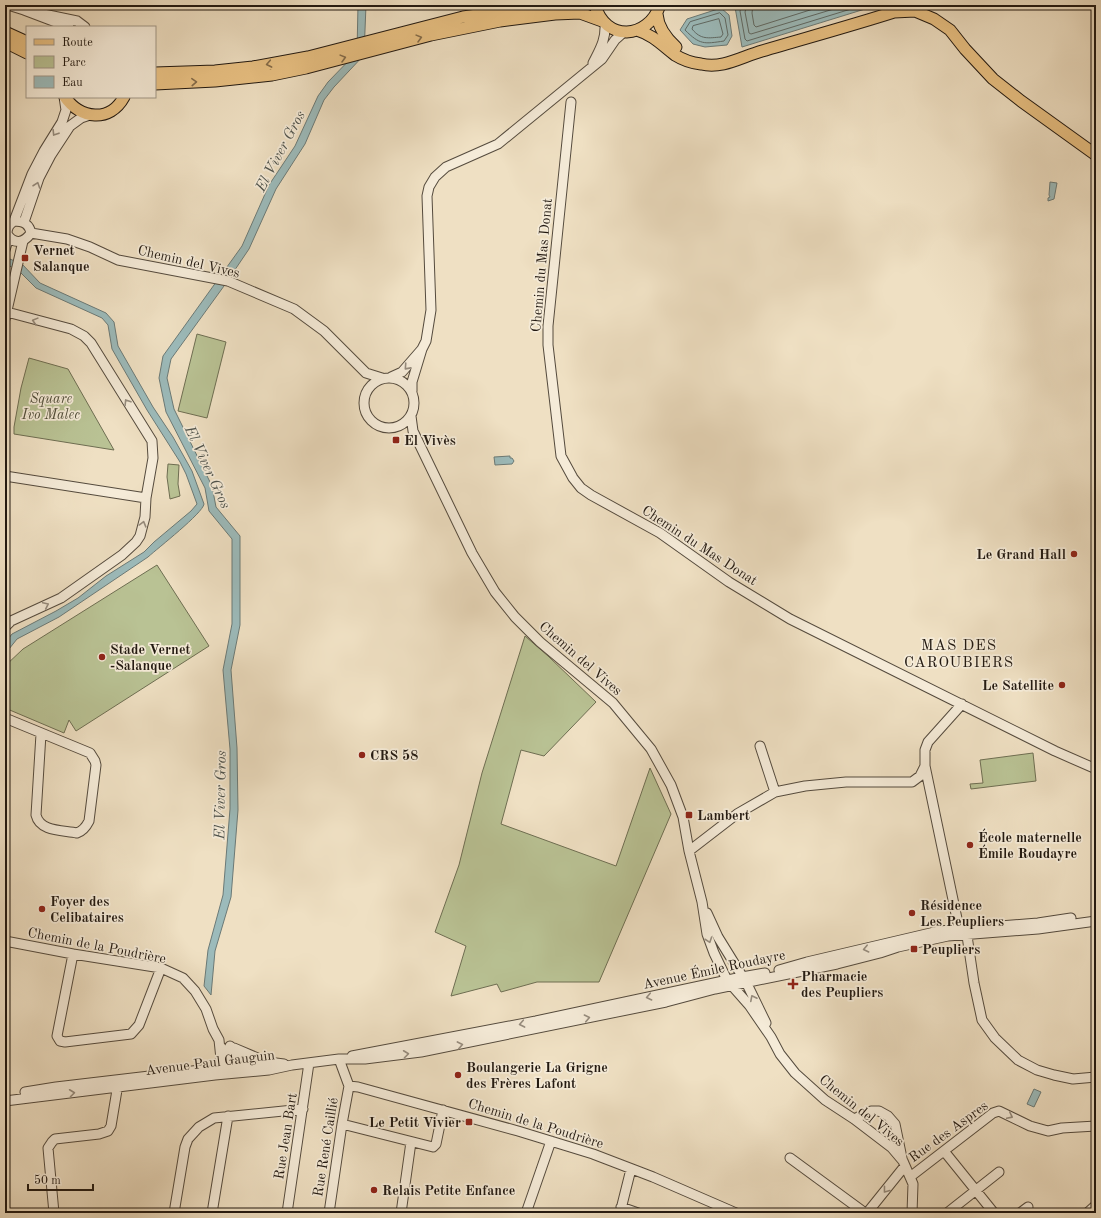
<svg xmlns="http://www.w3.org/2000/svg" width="1101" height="1218" font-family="'Old Standard TT',serif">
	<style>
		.green { fill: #b9c294; stroke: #6e6e52 }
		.water { fill: #9cbbbb; stroke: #6b7a77 }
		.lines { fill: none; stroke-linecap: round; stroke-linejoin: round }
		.shore { stroke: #5f6a66; stroke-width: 1 }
		.minor-casing { stroke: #554b3e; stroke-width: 11 }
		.major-casing { stroke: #221911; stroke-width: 13 }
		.minor { stroke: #f5ebd8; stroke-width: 9 }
		.major { stroke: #e8c082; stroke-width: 11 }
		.oneway { stroke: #856c4a }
		.oneway2 { stroke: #968c7e }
		.poi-dot { fill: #8f2418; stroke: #f5ebd8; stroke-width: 1.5 }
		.labels { text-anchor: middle; stroke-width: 3.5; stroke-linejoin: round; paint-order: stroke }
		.poi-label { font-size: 14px; font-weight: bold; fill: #221911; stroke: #f5ebd8; text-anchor: start }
		.street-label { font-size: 14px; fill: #221911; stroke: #f5ebd8 }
		.park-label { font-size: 14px; font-style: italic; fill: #4f4c38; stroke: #f5ebd8 }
		.water-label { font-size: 15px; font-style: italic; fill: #4d524c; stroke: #f5ebd8 }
		.neighbourhood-label { font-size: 15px; letter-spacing: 1px; fill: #221911; stroke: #f5ebd8 }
	</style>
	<rect width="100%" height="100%" fill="#efe0c3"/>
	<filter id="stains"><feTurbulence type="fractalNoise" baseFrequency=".005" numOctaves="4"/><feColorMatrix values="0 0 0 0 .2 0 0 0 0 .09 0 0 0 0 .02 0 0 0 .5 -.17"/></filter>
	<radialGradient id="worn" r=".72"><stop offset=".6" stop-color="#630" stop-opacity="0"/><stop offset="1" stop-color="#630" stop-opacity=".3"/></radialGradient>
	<path class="green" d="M197,334L226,342L207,418L178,411Z
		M29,358L68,369L114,450L14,434V427L21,388Z
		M168,464L179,465L178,484L180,496L170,499L167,477Z
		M157,565L209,646L76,731L69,720L64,733L5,708V666L23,649Z
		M525,636L548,656L596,702L544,756L521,750L501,824L616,866L650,768L671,814L599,982H537L501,992L497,984L451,996L466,946L435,932L459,865L482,773Z
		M1033,753L1036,781L971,789L970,784L983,783L980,760Z"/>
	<path class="water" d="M358,5H366L364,55L334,87L324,100L305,144L276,189L249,249L224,286L171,359L167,378L174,409L212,486L216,507L240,536V625L231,670L237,748L238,810L231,897L215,951L211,995L204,986L208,950L223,895L230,809V749L223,670L232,624V539L209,511L205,488L166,412L159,378L163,356L242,246L269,185L295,146L318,96L328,82L357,52Z
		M752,5H878L742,47L735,7Z
		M721,8L729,15L732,36L727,45L705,47L693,44L680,30L687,19Z
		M1050,182L1057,183L1054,199L1048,201V198L1050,197L1049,195Z
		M5,257L22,264L40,283L106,313L114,322L118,346L153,407L173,437L192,471L204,504C203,513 158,548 148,557L59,617L17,639L5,654V643L12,634L56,611L78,598L106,576L144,552L154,542L191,511L197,504L186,474L180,462L147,410L112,349L108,325L102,318L36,288L18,270L5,264Z
		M510,456V458H512L514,461L512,464L495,465L494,457Z
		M1034,1089L1041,1092L1034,1107L1027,1104Z"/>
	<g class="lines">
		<path class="shore" d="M742,5L740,11L745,39L747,41L864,5
			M747,5L745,12L749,33L751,34L847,5
			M753,5L752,13L754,25L756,27L826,5
			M720,13L725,18L728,35L724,41C704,44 700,45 685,30L690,22Z
			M719,19L723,34L721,37C708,38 701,40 692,29L693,26Z"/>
		<g class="minor-casing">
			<path id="minor" d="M8,5L24,10
				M69,27L24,10L77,21L85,27
				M593,63C600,49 606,40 605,23
				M571,102L548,326V345L561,456L573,478L581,488L591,495L660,533L729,582L790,619L1055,751L1096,769
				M14,221L32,174L44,151L62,122L66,110L64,97
				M14,221C24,221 29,224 31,233C24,243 14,245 7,234C7,227 9,225 14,221Z
				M24,222L39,178L51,155L70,126L81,118L90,115
				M31,233L67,239L90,247L118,260L228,281L294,309L324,331L366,373L382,378
				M5,250L9,237
				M5,319L23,241
				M422,349L426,341L431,310L427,196L429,187L435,177L446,167L498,144L602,59L615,40L624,32
				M391,377L402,372L422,349L412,382V391
				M364 403a25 25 0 1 1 50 0a25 25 0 1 1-50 0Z
				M411,416L413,431L472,553L495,592L515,617L540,642L613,703L651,749L671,785L683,817L689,851L702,902L707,934L714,953L727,980L749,1005L771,1037L780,1054L795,1073L825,1100L854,1119L892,1148L903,1161L913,1184L912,1213
				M5,476L146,498
				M5,627L11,621L61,598L122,555L136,542L140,536L145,517L146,498L153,458L152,441L91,343L84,336L71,329L7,312
				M5,718L90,753L95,761L96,765L89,821C86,827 83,831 77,833C63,830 40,832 36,815L41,734
				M760,746L775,792
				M689,851L737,814L775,792L805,786L846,782H912L920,776L925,766
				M707,913L718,937L747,984L766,1023
				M966,929L974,983L982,1020L995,1038L1018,1060L1037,1070L1054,1075L1073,1079L1096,1077
				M960,933L925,766V750L928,742L962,704
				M5,941L73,954L161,968L183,978L195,991L206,1009L213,1029L219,1040L221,1059L215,1068
				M73,954L57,1036L60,1041L65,1042L131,1034L139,1025L161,968
				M779,970L807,962L939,931L1038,923L1071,918
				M220,1046L231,1058L237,1069
				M230,1046L240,1056L243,1065L239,1068
				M234,1048L267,1062
				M352,1056L536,1021L742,977L765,973
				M339,1059L349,1086
				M349,1086L358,1087L518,1131L593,1154L653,1177L736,1213
				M25,1092L56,1087L243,1065L268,1062L284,1064
				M5,1101L215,1075L269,1070L292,1065L339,1059H365L421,1052L666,1002L715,989L837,964L880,953L898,947L948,936L1038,929L1096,921
				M854,1119L871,1111H879L888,1116L895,1124L902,1158
				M342,1124L433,1147L436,1144L443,1110
				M944,1151L994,1213
				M790,1158L865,1213
				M910,1177L993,1113L999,1111L1030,1126L1048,1131L1062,1128L1096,1126
				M621,1207L638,1213
				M54,1213L48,1148L52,1142L55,1139L99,1134L108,1131L111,1126L118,1084
				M174,1213L185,1147L188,1139L199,1127L214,1118L303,1109
				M212,1213L228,1116
				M287,1213L309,1063
				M329,1213L342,1124L349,1086
				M401,1213L411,1142
				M526,1213L551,1141
				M620,1213L631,1169
				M867,1213L904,1167
				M947,1213L999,1172
				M1020,1213L1028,1207
				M1087,1213L1096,1205"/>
		</g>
		<g class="major-casing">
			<path id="major" d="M595,5C605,42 648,40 660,5
				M657,14C658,28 666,38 676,47
				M637,30C653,35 662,45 675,55C683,60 692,63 701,64C723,69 741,57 762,51C806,38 850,26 894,12L915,11L934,19L950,30L965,49L993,79L1021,101L1096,155
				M5,32L27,42
				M5,42L27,53
				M155,73L215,71L253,67L308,57L463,17L547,5
				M155,84L215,81L272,75L306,68L431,35L500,21L555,14L580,13L602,21
				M65,97C80,119 110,123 124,97"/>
		</g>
		<use href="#minor" class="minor"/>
		<use href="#major" class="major"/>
	</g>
	<defs><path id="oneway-chevron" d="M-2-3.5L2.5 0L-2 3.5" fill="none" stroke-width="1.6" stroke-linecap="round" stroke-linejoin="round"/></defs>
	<g class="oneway">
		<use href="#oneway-chevron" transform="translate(419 38) rotate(-15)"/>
		<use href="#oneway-chevron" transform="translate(343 58) rotate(-15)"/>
		<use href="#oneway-chevron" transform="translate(269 64) rotate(169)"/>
		<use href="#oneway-chevron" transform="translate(194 82) rotate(-3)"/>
	</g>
	<g class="oneway2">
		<use href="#oneway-chevron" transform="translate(55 133) rotate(122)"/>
		<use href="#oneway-chevron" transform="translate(37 185) rotate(-71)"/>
		<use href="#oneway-chevron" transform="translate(35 321) rotate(-165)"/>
		<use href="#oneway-chevron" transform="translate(407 367) rotate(132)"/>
		<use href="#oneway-chevron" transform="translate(127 402) rotate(-122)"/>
		<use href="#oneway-chevron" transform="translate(143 524) rotate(-75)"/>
		<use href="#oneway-chevron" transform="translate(46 605) rotate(-25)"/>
		<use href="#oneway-chevron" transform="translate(709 940) rotate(71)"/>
		<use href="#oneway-chevron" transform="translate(866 949) rotate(167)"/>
		<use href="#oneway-chevron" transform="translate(649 997) rotate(168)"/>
		<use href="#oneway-chevron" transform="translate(753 998) rotate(-117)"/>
		<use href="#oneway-chevron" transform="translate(587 1018) rotate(-12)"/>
		<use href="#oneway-chevron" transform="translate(522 1024) rotate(169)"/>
		<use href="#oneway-chevron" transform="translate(460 1045) rotate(-11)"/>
		<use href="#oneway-chevron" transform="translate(406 1054) rotate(-7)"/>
		<use href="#oneway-chevron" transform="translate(72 1093) rotate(-7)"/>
		<use href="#oneway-chevron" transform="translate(1010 1116) rotate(26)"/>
		<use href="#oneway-chevron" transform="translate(886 1190) rotate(128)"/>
	</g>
	<g class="poi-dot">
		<rect x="21" y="254" width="8" height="8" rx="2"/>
		<rect x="392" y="436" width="8" height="8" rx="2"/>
		<circle cx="1074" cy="554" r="4"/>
		<circle cx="102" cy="657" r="4"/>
		<circle cx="1062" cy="685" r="4"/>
		<circle cx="362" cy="755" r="4"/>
		<rect x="685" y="811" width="8" height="8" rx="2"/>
		<circle cx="970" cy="845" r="4"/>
		<circle cx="42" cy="909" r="4"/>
		<circle cx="912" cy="913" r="4"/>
		<rect x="910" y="945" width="8" height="8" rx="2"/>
		<path d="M791 978h4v4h4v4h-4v4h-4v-4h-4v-4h4z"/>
		<circle cx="458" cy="1075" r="4"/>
		<rect x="465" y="1118" width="8" height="8" rx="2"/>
		<circle cx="374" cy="1190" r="4"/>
	</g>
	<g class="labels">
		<g class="poi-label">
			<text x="33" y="255">Vernet<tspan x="33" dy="16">Salanque</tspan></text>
			<text x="404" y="445">El Vivès</text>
			<text x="1066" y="559" text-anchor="end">Le Grand Hall</text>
			<text x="110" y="654">Stade Vernet<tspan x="110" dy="16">-Salanque</tspan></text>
			<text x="1054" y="690" text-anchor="end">Le Satellite</text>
			<text x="370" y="760">CRS 58</text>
			<text x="697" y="820">Lambert</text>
			<text x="978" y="842">École maternelle<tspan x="978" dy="16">Émile Roudayre</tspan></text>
			<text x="50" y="906">Foyer des<tspan x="50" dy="16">Celibataires</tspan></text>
			<text x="920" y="910">Résidence<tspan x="920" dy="16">Les Peupliers</tspan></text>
			<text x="922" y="954">Peupliers</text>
			<text x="801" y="981">Pharmacie<tspan x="801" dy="16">des Peupliers</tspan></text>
			<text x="466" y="1072">Boulangerie La Grigne<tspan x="466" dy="16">des Frères Lafont</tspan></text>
			<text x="461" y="1127" text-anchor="end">Le Petit Vivier</text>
			<text x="382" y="1195">Relais Petite Enfance</text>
		</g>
		<g class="street-label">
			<text transform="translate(189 261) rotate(13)" y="5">Chemin del Vives</text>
			<text transform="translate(541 265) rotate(-85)" y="5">Chemin du Mas Donat</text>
			<text transform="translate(700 545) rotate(33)" y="5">Chemin du Mas Donat</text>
			<text transform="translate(581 658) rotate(41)" y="5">Chemin del Vives</text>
			<text transform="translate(97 945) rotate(11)" y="5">Chemin de la Poudrière</text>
			<text transform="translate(714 969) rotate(-12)" y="5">Avenue Émile Roudayre</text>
			<text transform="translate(210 1062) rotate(-7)" y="5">Avenue Paul Gauguin</text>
			<text transform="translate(862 1110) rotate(39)" y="5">Chemin del Vives</text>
			<text transform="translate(536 1123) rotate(17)" y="5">Chemin de la Poudrière</text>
			<text transform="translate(948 1131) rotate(-36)" y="5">Rue des Aspres</text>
			<text transform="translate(285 1136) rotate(-81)" y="5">Rue Jean Bart</text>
			<text transform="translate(325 1147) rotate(-81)" y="5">Rue René Caillié</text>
		</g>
		<g class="park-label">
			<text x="51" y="403">Square<tspan x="51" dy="16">Ivo Malec</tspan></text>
		</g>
		<g class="water-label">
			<text transform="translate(280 151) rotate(-62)" y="5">El Viver Gros</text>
			<text transform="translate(208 467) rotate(65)" y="5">El Viver Gros</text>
			<text transform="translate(220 795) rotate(-89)" y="5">El Viver Gros</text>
		</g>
		<g class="neighbourhood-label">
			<text x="959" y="650">MAS DES<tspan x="959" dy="17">CAROUBIERS</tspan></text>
		</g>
	</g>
	<rect width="1101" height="1218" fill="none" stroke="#efe0c3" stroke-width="20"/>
	<rect x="6" y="6" width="1089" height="1206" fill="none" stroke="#221911" stroke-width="2"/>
	<rect x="10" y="10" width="1081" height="1198" fill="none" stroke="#221911"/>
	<rect x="26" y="26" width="130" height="72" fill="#f5ebd8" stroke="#a19788"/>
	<rect x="34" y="39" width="20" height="6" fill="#e8c082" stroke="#a19788"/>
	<text x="62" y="46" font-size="12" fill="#221911">Route</text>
	<rect x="34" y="56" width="20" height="12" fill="#b9c294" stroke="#a19788"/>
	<text x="62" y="66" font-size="12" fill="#221911">Parc</text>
	<rect x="34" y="76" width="20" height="12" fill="#9cbbbb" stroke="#a19788"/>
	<text x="62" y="86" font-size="12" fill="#221911">Eau</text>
	<path d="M28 1184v6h65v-6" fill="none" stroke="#221911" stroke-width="2"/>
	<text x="34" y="1184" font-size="12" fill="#221911" stroke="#f5ebd8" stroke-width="3" paint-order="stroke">50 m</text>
	<rect width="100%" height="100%" filter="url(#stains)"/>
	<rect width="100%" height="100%" fill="url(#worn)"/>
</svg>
